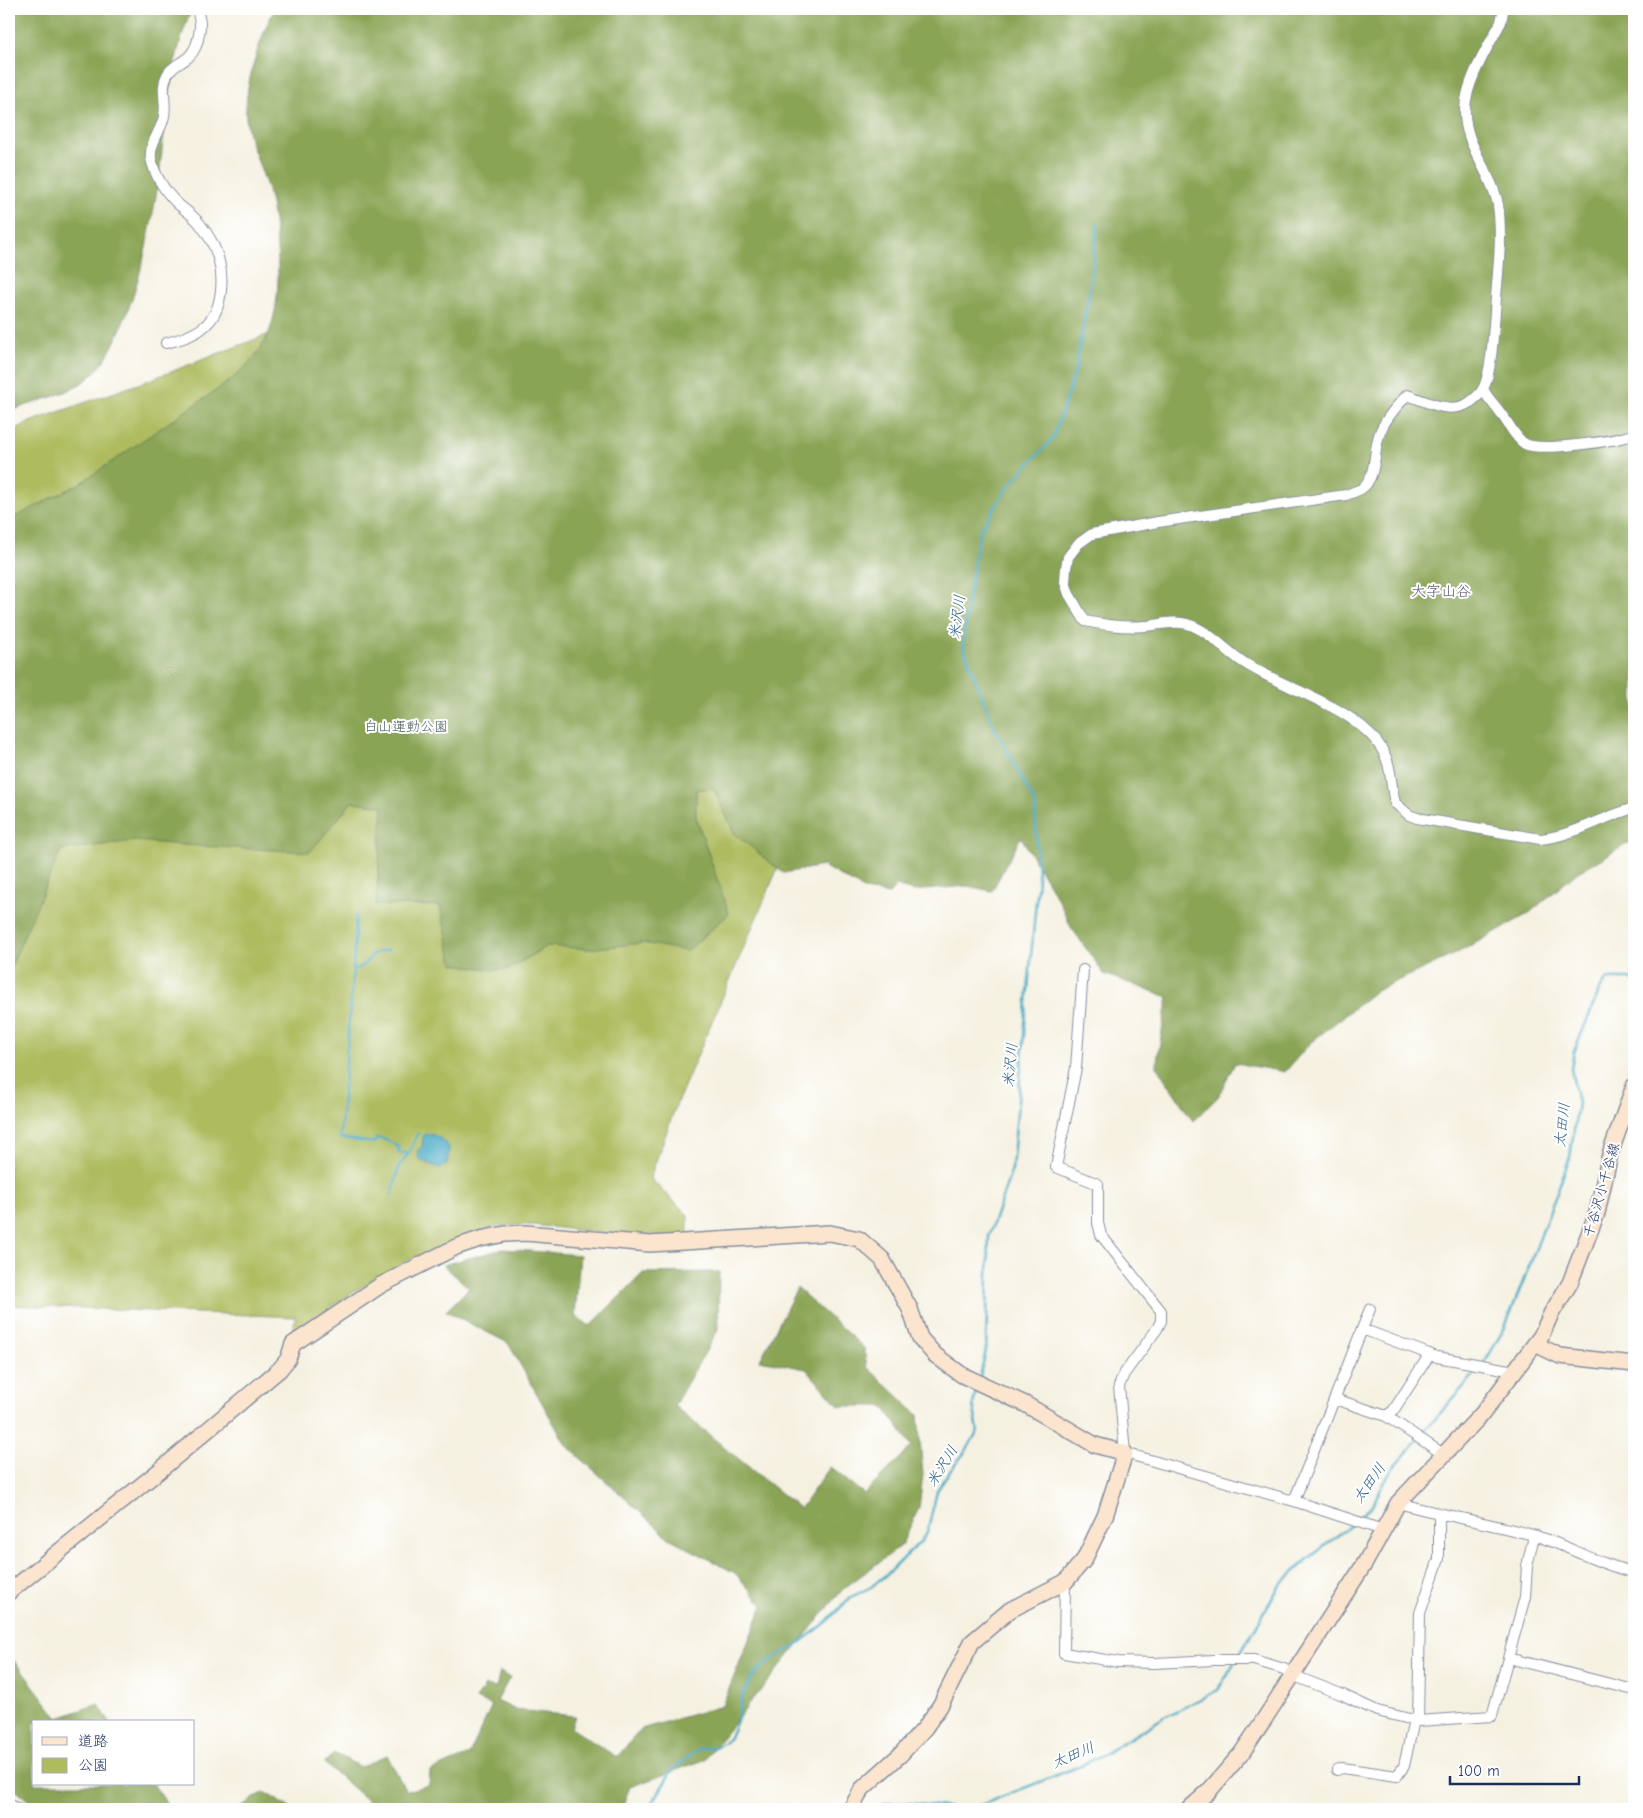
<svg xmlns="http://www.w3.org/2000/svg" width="1643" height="1818" font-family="'Comic Neue','Klee One',sans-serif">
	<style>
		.green { fill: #aebc5e; stroke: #64765e }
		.forest { fill: #8aa455; stroke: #526a5a }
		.water { fill: #46a9c5; stroke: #306c92 }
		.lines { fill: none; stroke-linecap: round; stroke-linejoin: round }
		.stream { stroke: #46a9c5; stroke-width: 2.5 }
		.street-casing { stroke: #8890a0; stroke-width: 12 }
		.secondary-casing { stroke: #8890a0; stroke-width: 18 }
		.street { stroke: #fff; stroke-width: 10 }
		.secondary { stroke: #fbe5cf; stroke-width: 15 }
		.labels { text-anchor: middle; stroke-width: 4; stroke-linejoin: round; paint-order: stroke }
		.park-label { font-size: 14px; fill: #4e605e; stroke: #fff }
		.street-label { font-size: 14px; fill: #1b2f5e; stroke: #fff }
		.neighbourhood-label { font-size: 15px; fill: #615b72; stroke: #fff }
		.water-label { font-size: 15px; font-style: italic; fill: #2c6087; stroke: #fff }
	</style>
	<rect width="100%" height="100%" fill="#fff"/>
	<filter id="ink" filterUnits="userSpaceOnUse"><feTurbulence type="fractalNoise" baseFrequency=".02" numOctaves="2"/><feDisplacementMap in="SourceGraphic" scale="10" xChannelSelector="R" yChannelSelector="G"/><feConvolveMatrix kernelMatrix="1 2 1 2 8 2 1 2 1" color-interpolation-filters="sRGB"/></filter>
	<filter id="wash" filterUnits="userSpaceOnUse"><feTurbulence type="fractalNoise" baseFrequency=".0096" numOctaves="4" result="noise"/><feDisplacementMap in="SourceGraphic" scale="20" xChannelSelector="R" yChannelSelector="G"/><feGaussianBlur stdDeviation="1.12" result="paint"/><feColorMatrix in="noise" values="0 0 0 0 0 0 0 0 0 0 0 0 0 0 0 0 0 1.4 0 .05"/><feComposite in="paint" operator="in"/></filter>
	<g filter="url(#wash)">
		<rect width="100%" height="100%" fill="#f5f1e1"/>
		<path class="green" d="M290,326L814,784L677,1103L650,1178L688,1215V1238L652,1239L534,1225L496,1226L448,1244L407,1261L355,1291L290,1337L296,1317L9,1305V433L27,423L144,382Z"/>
		<path class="forest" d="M9,9H192C168,64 166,125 158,183C151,229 142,273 126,316C117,337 107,363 89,378C69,394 40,400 16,409L9,410Z
			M275,9H1634V322L1631,329L1634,338V840L1578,872L1528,914L1463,950L1374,992L1310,1043L1285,1072L1235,1063L1218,1097L1193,1121L1156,1066L1168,997L1104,974L1071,927L1060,903L1021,837L992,891L967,886L913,891L896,886L889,894L865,890L823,866L783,873L734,833L713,788L696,790V817L729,914L687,951L643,943L589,949L547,946L509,969L495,970L453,964L440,906L376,905L383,806L352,802L310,852L197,846L135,841L61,850L9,971V520L79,484L231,380C244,368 255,358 264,343C286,305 278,232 268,190C262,169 251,148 247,125C241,95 260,35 275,9Z
			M503,1249L580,1255L575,1316L590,1326L643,1273L719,1272L718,1330L674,1406L800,1509L830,1467L864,1494L912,1446L883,1406H839L806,1369L760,1360L797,1288L864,1348L867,1367L918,1415L923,1475L919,1508L901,1546L843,1589L704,1760L630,1787L622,1807L618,1809H377L324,1763L334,1753L361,1767L387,1755L406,1791L429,1785L430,1771L469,1755L492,1705L475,1699L485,1686L496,1688L500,1672L510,1677L497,1701L516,1710L575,1716L571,1728L617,1757L641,1729L722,1706L763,1605L735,1573L669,1538L566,1445L508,1343L446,1311L469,1288L443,1265Z
			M9,1654L58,1718L98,1704L110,1722H34V1784H153L171,1809H39L9,1785Z
			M264,1792L292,1809H237Z"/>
		<path class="water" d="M426,1133C431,1134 433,1135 438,1137C453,1146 449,1150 447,1165L440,1168L419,1160L417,1151L422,1147L423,1137Z"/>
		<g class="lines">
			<path class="stream" d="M388,950L375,953L360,968L353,969L340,1138L375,1143L376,1138C385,1139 393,1141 399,1148L398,1153H409
				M353,969L356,915
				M392,1195L399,1166L409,1153L418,1133
				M1485,1362L1505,1327L1532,1259L1570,1157L1578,1103L1571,1069L1574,1052L1599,991L1607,979H1634
				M980,1377L986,1350L989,1236L1012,1169L1038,879L1035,803L991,721L963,646L970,587L980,530L1009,486L1053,438L1075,372L1090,287L1098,223
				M1421,1435L1480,1368
				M1358,1518L1372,1505L1392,1469L1418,1440
				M1239,1656L1280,1585L1307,1560L1352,1524
				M649,1809L672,1770L699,1749L715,1747L725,1742L730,1737L737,1721L742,1696L753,1676L764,1665L778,1655L795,1646L823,1625L851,1597L871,1587L893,1569L920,1542L927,1533L937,1491L944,1479L968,1448L978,1430L973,1405L977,1387
				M875,1809L886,1803H909L962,1809L981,1805L1075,1768L1101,1756L1161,1719L1218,1690L1234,1663"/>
		</g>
	</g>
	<g filter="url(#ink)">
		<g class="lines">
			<g class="street-casing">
				<path id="street" d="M1501,9L1503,12L1501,22C1488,47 1466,81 1465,109C1463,144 1492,172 1498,205C1503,240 1497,277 1495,312C1493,333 1492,368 1484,387C1481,394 1472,402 1465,405C1446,413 1426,401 1407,395C1397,406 1387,417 1381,430C1372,448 1379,476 1361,489C1357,491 1351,493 1346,495L1158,522L1092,534L1078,544L1068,557L1066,568L1065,582L1069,594L1085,621C1104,625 1125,628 1145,626C1159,625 1173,620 1187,624C1207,629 1226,651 1243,662C1282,688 1349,705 1377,742C1393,763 1389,778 1395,803L1409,815L1417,818L1540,839C1573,836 1602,817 1634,808
					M166,343C191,337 213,328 219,302C226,274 218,246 200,224C194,216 185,210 178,204C166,193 154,175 151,158C149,143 162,130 164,116C167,102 160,88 167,75C174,62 189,63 196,46C198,40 200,30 200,24C200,18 197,14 198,9
					M1483,389C1488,399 1495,405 1501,414C1509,423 1514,437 1525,444C1540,452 1618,441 1634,434
					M1083,970L1076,1068L1056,1167L1098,1184V1223L1101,1235L1161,1311V1321L1157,1329L1124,1374L1119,1386L1125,1453L1294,1501L1383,1530
					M1362,1329L1437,1357L1515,1371
					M1335,1399L1386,1416L1393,1411L1430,1354
					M1386,1416L1443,1454
					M1294,1501L1370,1309
					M1398,1503C1442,1515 1488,1523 1533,1535C1567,1545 1599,1565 1634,1572
					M1065,1582L1064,1653L1118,1662L1155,1663L1214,1660H1254L1284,1669L1292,1675L1343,1695L1377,1711L1418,1721L1492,1716L1525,1597L1527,1566L1534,1536
					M1508,1658L1634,1690
					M1418,1721L1420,1613L1439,1559V1514
					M1337,1770L1342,1768L1397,1776L1404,1766L1414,1720
					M9,1804L18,1809"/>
			</g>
			<g class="secondary-casing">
				<path id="secondary" d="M1535,1344L1560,1356L1634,1364
					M9,1592L159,1471L280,1369L288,1359L293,1344L381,1285L456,1247L480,1239L505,1234L526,1233L650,1244L830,1233L859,1239L882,1259L910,1309L920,1338L935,1355L962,1375L1025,1404L1095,1445L1125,1453L1105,1516L1084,1560L1065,1582L1010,1610L972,1642L940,1706L924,1729L900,1755L862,1789L851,1809
					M1189,1809L1209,1791L1241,1754L1263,1721L1365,1563L1398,1503L1482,1414L1541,1336L1551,1314L1570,1283L1597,1213L1610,1154L1634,1086"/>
			</g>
			<use href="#street" class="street"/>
			<use href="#secondary" class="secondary"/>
		</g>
	</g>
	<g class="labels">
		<g class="park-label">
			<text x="406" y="731">白山運動公園</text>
		</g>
		<g class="street-label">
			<text transform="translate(1601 1190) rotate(-74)" y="5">千谷沢小千谷線</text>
		</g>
		<g class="neighbourhood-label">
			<text x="1441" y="596">大字山谷</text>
		</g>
		<g class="water-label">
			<text transform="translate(957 617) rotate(-83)" y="5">米沢川</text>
			<text transform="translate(1010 1065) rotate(-85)" y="5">米沢川</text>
			<text transform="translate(1562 1125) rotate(-84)" y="5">太田川</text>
			<text transform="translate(942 1466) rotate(-58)" y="5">米沢川</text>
			<text transform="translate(1369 1483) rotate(-55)" y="5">太田川</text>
			<text transform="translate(1073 1755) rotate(-23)" y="5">太田川</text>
		</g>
	</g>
	<rect width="1643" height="1818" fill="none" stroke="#fff" stroke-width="30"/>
	<rect x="32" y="1720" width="162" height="65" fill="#ffffff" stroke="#a4acbf"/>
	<rect x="42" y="1737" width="25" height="8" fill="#fbe5cf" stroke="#a4acbf"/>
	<text x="78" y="1746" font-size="15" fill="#1b2f5e">道路</text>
	<rect x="42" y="1758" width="25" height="15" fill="#aebc5e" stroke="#a4acbf"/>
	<text x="78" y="1770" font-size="15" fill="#1b2f5e">公園</text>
	<path d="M1450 1776v8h129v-8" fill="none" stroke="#1b2f5e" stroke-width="2.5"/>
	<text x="1458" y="1776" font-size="15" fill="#1b2f5e" stroke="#ffffff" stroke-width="4" paint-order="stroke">100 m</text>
</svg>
